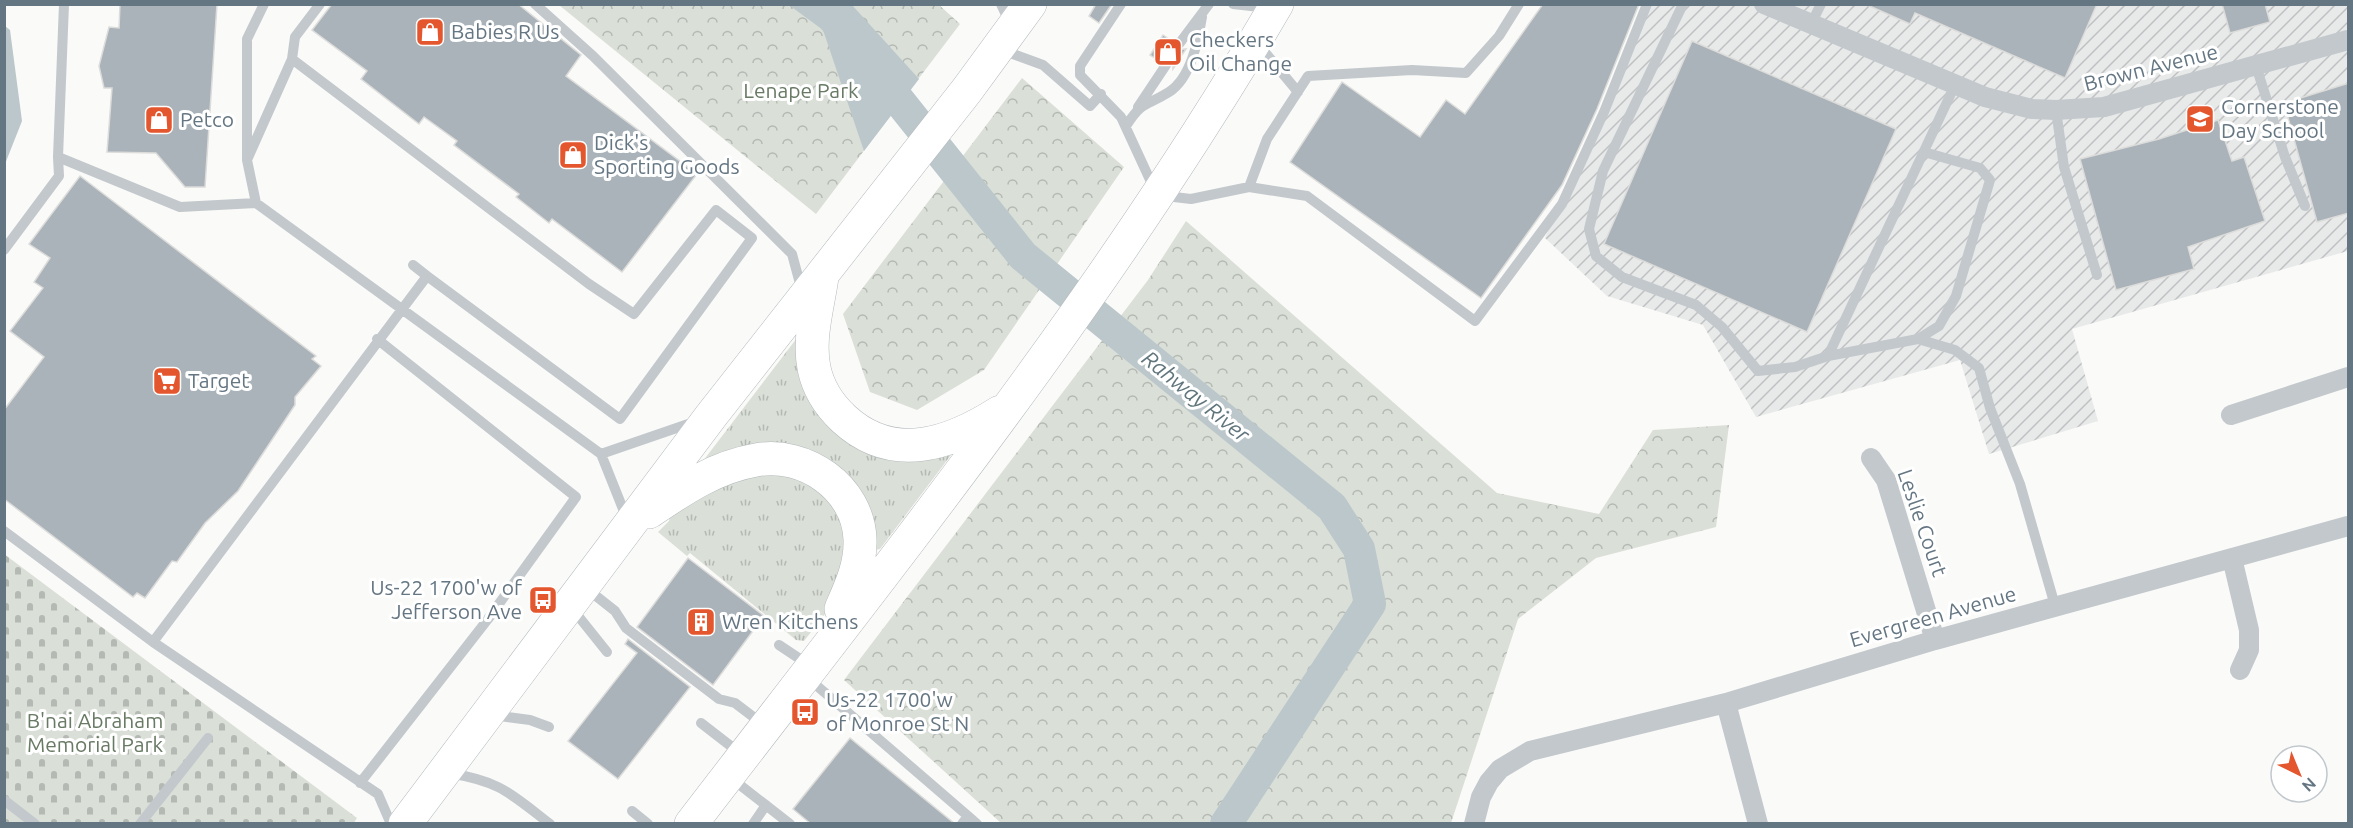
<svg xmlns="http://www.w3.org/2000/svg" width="2353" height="828" font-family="Ubuntu,sans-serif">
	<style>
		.industrial { fill: url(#industrial-furrows) }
		.grass { fill: url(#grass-tufts) }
		.forest { fill: url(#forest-crowns) }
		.cemetery { fill: url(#cemetery-stones) }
		.water { fill: #bbc7cb }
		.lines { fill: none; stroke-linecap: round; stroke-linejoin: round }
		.river { stroke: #bbc7cb; stroke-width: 32 }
		.building { fill: #aab3b9; stroke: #dcdcda; stroke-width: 1.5 }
		.highway-casing { stroke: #b4b9bd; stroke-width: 34 }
		.lane { stroke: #c3c8cc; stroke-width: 10 }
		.street { stroke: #c3c8cc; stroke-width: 20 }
		.highway { stroke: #fff; stroke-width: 33 }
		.labels { text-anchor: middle; stroke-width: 6; stroke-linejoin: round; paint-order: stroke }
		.poi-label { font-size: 21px; fill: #657683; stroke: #fff; text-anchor: start }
		.street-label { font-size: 21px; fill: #657683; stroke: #fff }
		.park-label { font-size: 21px; fill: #687a64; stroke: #fff }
		.water-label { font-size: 22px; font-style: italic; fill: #60757c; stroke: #fff }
	</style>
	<defs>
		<pattern id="industrial-furrows" width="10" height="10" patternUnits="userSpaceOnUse" patternTransform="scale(1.5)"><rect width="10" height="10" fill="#e8e9e9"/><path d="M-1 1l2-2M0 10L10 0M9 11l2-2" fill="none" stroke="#c0c1c2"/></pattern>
		<pattern id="grass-tufts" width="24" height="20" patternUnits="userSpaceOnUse" patternTransform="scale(1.5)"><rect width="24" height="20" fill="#dadfd7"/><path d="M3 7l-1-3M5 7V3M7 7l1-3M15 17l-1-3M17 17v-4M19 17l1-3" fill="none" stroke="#b4b9b4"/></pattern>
		<pattern id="forest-crowns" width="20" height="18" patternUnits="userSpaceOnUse" patternTransform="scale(1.5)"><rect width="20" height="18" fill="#dadfd7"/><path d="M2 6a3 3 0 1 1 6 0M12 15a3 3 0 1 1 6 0" fill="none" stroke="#b4b9b4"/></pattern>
		<pattern id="cemetery-stones" width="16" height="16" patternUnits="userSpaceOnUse" patternTransform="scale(1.5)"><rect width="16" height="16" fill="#dadfd7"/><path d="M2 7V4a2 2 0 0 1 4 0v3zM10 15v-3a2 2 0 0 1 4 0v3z" fill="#b4b9b4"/></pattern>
	</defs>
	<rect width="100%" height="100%" fill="#fafaf8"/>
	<path class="industrial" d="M1649,5H2348V251L2072,329L2098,421L1989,454L1960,360L1756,417L1703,325L1607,296L1545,238Z"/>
	<path class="grass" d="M797,338L816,402L951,455L880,549L869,551L851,487L703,461Z
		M743,471L805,476L846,519L840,595L804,641L796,640L690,553L687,556L658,532L669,521L670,516Z"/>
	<path class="forest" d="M938,4L960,24L816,214L559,5Z
		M1022,78L1124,167L984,370L917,410L870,392L843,314Z
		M1186,221L1497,493L1599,514L1653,430L1729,425L1716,527L1596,558L1518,619L1451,823H1001L844,680L1148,280Z"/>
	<path class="cemetery" d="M4,554L357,818L353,824L5,823Z"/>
	<path class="water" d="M789,5H852L919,79L864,151L823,30Z
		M5,26L10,30L22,121L5,164Z"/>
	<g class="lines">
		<path class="river" d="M822,4L1023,256L1332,507L1359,549L1370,604L1226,824"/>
	</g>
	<path class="building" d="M120,4H217L205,187H185L156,153L107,152L112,88H104L99,66L109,27L119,28Z
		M332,4H518L581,55L566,76L697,174L622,272L552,219L549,223L516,197L519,194L454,145L457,141L424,117L419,124L361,79L367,71L312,30Z
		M1096,4H1112L1099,23L1089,16Z
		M1543,4H1639L1597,109L1562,185L1481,298L1290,162L1342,82L1420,137L1446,100L1465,114Z
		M1865,4H2097L2065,78L1915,13L1910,24Z
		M2222,4H2265L2270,22L2230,33Z
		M1163,35L1172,41L1175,50L1186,49L1173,69V62L1170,58L1159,61L1150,55Z
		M1692,41L1896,129L1807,332L1604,244Z
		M2349,83V213L2317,222L2284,103Z
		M2218,120L2232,161L2244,157L2265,221L2188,247L2194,269L2116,290L2080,159L2159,139Z
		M80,176L316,356L312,359L321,366L295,397V405L238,491L205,523L177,562L172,561L145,598L137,593L133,597L4,499V410L44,357L10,331L43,288L34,282L50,258L29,244Z
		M688,558L764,616L713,685L637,627Z
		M628,639L690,687L618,779L568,741L637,653L625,644Z
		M850,738L955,824H811L793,809Z"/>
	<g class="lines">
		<g class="highway-casing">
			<path id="highway" d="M822,277C818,306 808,338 814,368C818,388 829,405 844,419C893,464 950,444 1000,412
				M649,512C683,489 715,467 756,460C805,451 858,488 860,539C861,565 851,586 841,609
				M405,824L711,416L967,90L1030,4
				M691,824C895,558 1107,295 1277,4"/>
		</g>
		<path class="lane" d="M535,4L593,56L792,254L802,291
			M1001,4L1010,23
			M1121,4L1080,66V75L1121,117L1157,195L1191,199L1249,187L1267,139L1308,76L1412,70L1466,73L1499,36L1519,4
			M1233,4L1269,8
			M1683,4L1603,171L1589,229L1596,256L1622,277L1696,305L1722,327L1758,371L1795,367L1828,356L1955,85
			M1811,24L1821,4
			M1179,44L1209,4
			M1258,44L1298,92
			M1002,50L1043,65L1090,106L1101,94
			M292,59L295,37L320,4
			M2256,66L2285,157L2305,206
			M1138,107L1166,65
			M2056,110L2064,167L2097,275
			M1126,126C1143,100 1145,107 1169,92C1191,78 1198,41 1202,17
			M58,157L64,4
			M1249,187L1307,196L1475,321L1562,204L1604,112L1647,4
			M256,203L247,160V39L264,4
			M4,250L59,176L58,157L180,207L256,203L601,454L627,519
			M413,265L427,276
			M1918,339L1955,350L1979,368L1990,408L2020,484L2056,609
			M1828,356L1918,339L1939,326L1956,296L1990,180L1980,168L1924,152
			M601,454L694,422
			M4,531L153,642L378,794L391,824
			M586,588L615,611L626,628L719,699L735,703L764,725
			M571,607L607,652
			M153,642L427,276L620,419L752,238L716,210L634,314L589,284L292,59L247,160
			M779,645L809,665
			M809,679L968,816L962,824
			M492,715L530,720L549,727
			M701,723L741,754
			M448,773C500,781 510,793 550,824
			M731,778L790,824
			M360,783L488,619L576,497L377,339
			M4,800L35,824
			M632,811L648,824
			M968,816L977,824
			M140,824L208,738
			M753,824L766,805"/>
		<path class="street" d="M1764,4L1985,97L2032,109L2056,110L2104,107L2348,40
			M2231,415L2348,377
			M1871,458L1886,480L1935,640
			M2232,558L2249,630V650L2240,670
			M1726,703L1758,824
			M1474,824L1481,797L1489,782L1500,769L1530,751L1726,703L1935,640L2348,526"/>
		<use href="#highway" class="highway"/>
	</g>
	<defs>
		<g id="shop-square" transform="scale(1.5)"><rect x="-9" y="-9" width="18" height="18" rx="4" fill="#e4572e" stroke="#fff"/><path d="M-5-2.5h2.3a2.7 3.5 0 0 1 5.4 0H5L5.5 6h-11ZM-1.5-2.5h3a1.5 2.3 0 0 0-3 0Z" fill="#fff"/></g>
		<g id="school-square" transform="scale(1.5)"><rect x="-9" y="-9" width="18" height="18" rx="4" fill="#e4572e" stroke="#fff"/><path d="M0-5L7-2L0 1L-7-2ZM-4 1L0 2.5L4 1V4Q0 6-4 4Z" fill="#fff"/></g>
		<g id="supermarket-square" transform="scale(1.5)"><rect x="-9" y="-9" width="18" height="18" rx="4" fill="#e4572e" stroke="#fff"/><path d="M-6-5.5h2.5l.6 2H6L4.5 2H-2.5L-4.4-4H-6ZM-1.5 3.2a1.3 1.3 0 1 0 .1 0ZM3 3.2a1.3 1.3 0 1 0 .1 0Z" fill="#fff"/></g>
		<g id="bus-square" transform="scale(1.5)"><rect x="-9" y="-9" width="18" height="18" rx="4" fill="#e4572e" stroke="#fff"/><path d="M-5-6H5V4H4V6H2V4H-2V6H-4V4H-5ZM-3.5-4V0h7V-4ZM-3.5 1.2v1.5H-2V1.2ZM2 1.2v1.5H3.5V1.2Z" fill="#fff"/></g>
		<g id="building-square" transform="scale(1.5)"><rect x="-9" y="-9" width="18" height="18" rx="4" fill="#e4572e" stroke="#fff"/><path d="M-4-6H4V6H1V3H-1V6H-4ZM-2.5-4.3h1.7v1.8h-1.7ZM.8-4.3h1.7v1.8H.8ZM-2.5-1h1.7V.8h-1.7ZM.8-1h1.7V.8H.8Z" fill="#fff"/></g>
	</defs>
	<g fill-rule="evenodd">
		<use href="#shop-square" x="430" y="32"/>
		<use href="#shop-square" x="1168" y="52"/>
		<use href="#school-square" x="2200" y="119"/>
		<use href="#shop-square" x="159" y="120"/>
		<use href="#shop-square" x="573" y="155"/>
		<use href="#supermarket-square" x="167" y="381"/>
		<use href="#bus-square" x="543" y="600"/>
		<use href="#building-square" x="701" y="622"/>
		<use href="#bus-square" x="805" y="712"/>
	</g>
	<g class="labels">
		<g class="poi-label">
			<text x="451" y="39">Babies R Us</text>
			<text x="1189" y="47">Checkers<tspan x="1189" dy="24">Oil Change</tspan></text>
			<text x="2221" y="114">Cornerstone<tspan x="2221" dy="24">Day School</tspan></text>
			<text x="180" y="127">Petco</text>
			<text x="594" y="150">Dick's<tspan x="594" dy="24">Sporting Goods</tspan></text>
			<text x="188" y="388">Target</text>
			<text x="522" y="595" text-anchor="end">Us-22 1700'w of<tspan x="522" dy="24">Jefferson Ave</tspan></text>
			<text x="722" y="629">Wren Kitchens</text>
			<text x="826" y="707">Us-22 1700'w<tspan x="826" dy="24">of Monroe St N</tspan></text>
		</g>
		<g class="street-label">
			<text transform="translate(2151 68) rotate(-14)" y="7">Brown Avenue</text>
			<text transform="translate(1922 523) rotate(71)" y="7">Leslie Court</text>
			<text transform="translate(1933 617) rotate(-16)" y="7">Evergreen Avenue</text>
		</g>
		<g class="park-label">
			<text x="801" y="98">Lenape Park</text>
			<text x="95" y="728">B'nai Abraham<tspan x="95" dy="24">Memorial Park</tspan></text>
		</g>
		<g class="water-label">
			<text transform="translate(1196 396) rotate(39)" y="8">Rahway River</text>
		</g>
	</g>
	<rect width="2353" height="828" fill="none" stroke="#657683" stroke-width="12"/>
	<g transform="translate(2299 774) rotate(137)"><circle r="28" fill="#ffffff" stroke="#c1c8cd" stroke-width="1.5"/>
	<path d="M0-4.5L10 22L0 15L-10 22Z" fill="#e4572e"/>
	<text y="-9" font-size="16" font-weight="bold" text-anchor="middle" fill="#657683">N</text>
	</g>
</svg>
